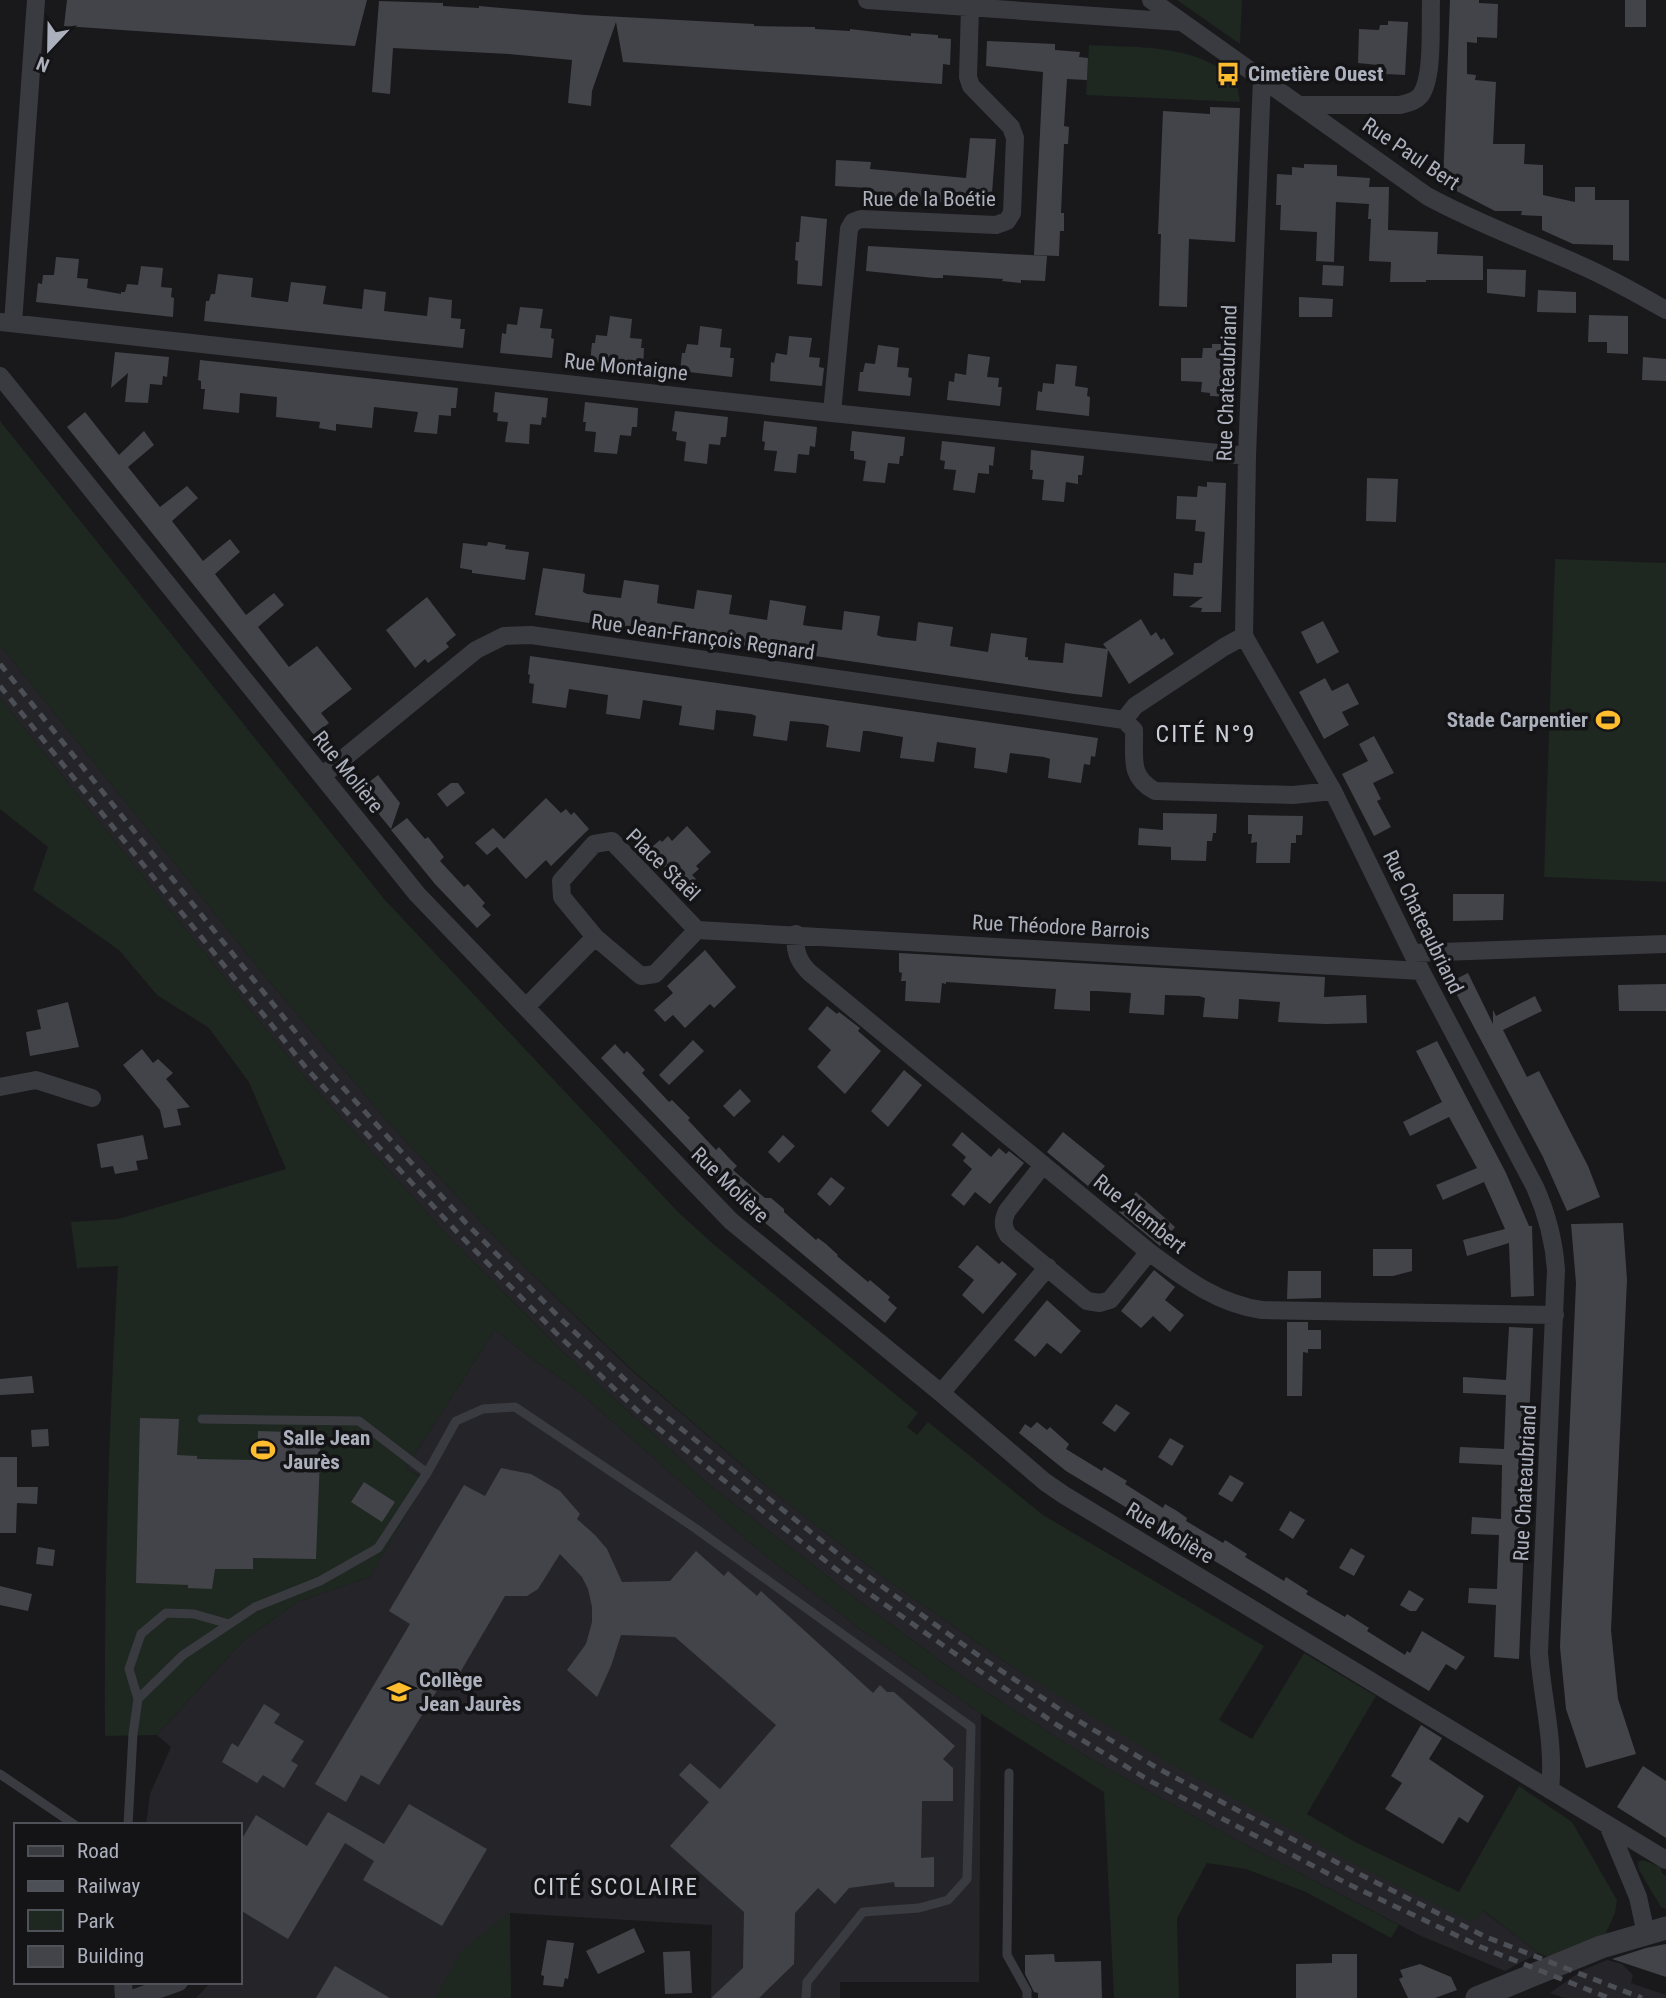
<svg xmlns="http://www.w3.org/2000/svg" width="1666" height="1998" font-family="'Roboto Condensed',sans-serif">
	<style>
		.built { fill: #252529 }
		.green { fill: #1e2720 }
		.building { fill: #434449 }
		.lines { fill: none; stroke-linecap: round; stroke-linejoin: round }
		.service { stroke: #3a3b41; stroke-width: 9 }
		.minor { stroke: #3a3b41; stroke-width: 18 }
		.tertiary { stroke: #3a3b41; stroke-width: 23 }
		.rail { stroke: #4d4f56; stroke-width: 5; stroke-dasharray: 9 7; stroke-linecap: butt }
		.labels { text-anchor: middle; stroke-width: 7; stroke-linejoin: round; paint-order: stroke }
		.poi-label { font-size: 21px; font-weight: bold; fill: #abb0bc; stroke: #141417; text-anchor: start }
		.street-label { font-size: 21px; fill: #abb0bc; stroke: #141417 }
		.neighbourhood-label { font-size: 23px; letter-spacing: 2px; fill: #cccfd8; stroke: #141417 }
		.quarter-label { font-size: 24px; letter-spacing: 2px; fill: #cccfd8; stroke: #141417 }
	</style>
	<rect width="100%" height="100%" fill="#19191c"/>
	<path class="built" d="M0,645L264,975L388,1122L513,1256L630,1369L772,1491L884,1578L1017,1670L1483,1911L1538,1953L1505,1971L1419,1935L1255,1850L1089,1758L958,1674L854,1597L707,1483L562,1351L449,1237L302,1074L0,698Z
		M495,1330L529,1357L572,1386L750,1543L857,1627L981,1714L979,1982H840V1998H711L712,1925L510,1913L511,1998H196L211,1982H240V1825H146L150,1794L171,1747L157,1735L243,1641L297,1602L370,1577L426,1480L406,1468Z
		M1607,1960L1622,1964L1633,1975L1631,1983L1666,1995V1998H1564L1550,1993L1581,1971Z"/>
	<path class="green" d="M1177,0H1242L1240,44Z
		M1089,45C1139,48 1200,43 1237,83L1240,102L1086,95Z
		M0,421L385,900L678,1212L712,1243L918,1413L907,1427L917,1435L928,1422L1043,1515L1264,1646L1219,1720L1252,1739L1304,1653L1376,1696L1307,1814L1357,1843L1459,1892L1519,1786L1572,1822L1617,1900L1615,1913L1606,1933L1551,1958L1538,1953L1484,1911L1472,1922L1350,1862L1163,1760L1017,1670L884,1578L772,1491L631,1369L513,1256L388,1122L264,975L0,645Z
		M1555,559L1666,563V882L1544,877Z
		M0,698L302,1074L449,1237L562,1351L707,1483L854,1597L958,1674L1089,1758L1255,1850L1399,1925L1391,1938L1306,1892L1246,1869L1207,1863L1177,1918L1179,1998H1114L1104,1792L981,1714L857,1627L750,1543L572,1386L529,1357L495,1330L406,1468L426,1481L370,1577L297,1602L243,1641L157,1735L105,1736C104,1579 109,1423 118,1266L77,1268L71,1222L118,1219L286,1169L249,1082L209,1028L157,995L119,950L33,890L48,847L0,809Z
		M1643,1860L1661,1867L1662,1873L1666,1876V1909L1661,1907L1639,1870L1638,1862Z
		M509,1913L511,1998H435L461,1951Z"/>
	<path class="building" d="M67,0H367L355,46L64,26Z
		M1450,0H1479V3L1498,4L1497,38L1477,37V43L1467,42V74L1476,75L1475,80L1496,82L1493,144H1525L1524,164L1543,165V195L1575,202V187H1595V200H1629V261L1613,260V245L1573,244L1542,230V216L1521,215L1522,211H1495L1443,184Z
		M1625,0H1646V27H1625Z
		M379,1L443,3V6L479,8V6L585,15L754,24V26L815,27V29L850,31V29L911,36V33L938,35V38L951,39L950,65L943,64L942,84L623,62L616,22L592,91L591,106L568,103L572,60L509,54L393,48L390,94L372,92Z
		M1388,21L1408,22L1405,75L1386,74V70H1378V65L1358,63L1359,29L1379,30L1380,25H1388Z
		M987,41L1055,44V50L1080,52L1079,57L1088,58L1087,80L1067,79L1064,126L1069,127L1068,144H1064L1061,213H1064V231H1060L1059,256L1034,255L1043,72L986,66Z
		M1210,107L1240,108L1235,242L1189,239L1187,307L1159,306L1161,234H1158L1163,111L1210,114Z
		M970,138L996,139L991,207L966,205V204L869,198V188L835,186L836,160L871,162L870,169L966,178Z
		M1304,164L1337,165V176L1370,178L1369,187H1389L1388,230L1438,232L1437,254L1483,256V280H1426V282H1390L1391,262L1369,261L1371,219H1368L1369,204L1336,202L1334,262L1316,261L1317,232L1280,230L1281,205H1276L1277,174L1292,175V167L1304,168Z
		M801,216L827,219L822,286L797,284L798,261L795,260L796,242H799Z
		M868,246L1047,256L1045,281L1021,280V283L1002,281L1003,279L943,275V278H934L866,271Z
		M56,257L79,259L77,278L88,279L87,288L121,294V292H125L127,284L138,285L141,266L163,268L161,287L172,288L171,297L174,298L173,317L36,302L38,283L42,284L43,275H54Z
		M1323,265L1344,266L1343,286L1322,285Z
		M1487,269L1526,270L1525,297L1487,293Z
		M218,274L253,278L251,297L288,302L291,282L326,286L323,304L362,309L364,289L386,292L384,311L427,316L429,297L452,300L451,318L461,319L460,329H465L463,348L204,321L206,301H209L211,294H215Z
		M1538,290L1576,292V313L1537,312Z
		M1299,297L1333,299L1332,317H1299Z
		M520,307L543,309L540,328L552,329L551,338L554,339L552,358L500,353L502,333L506,334L507,324L517,325Z
		M1589,315L1628,316V354L1607,353V342H1588Z
		M610,316L632,319L630,338L642,339L641,348H644L643,368L590,362L592,343H595L596,335L607,336Z
		M700,326L722,329L720,347L731,348L730,358H734L732,377L680,371L682,353H685L687,344L698,345Z
		M789,336L812,338L809,357L820,358L819,367L824,368L822,386L770,381L771,362L774,363L776,353L787,355Z
		M1212,344H1231L1229,397L1210,396V393L1201,392L1202,382L1181,381V358H1202L1203,348H1212Z
		M878,345L899,348L897,367L909,368L908,377L912,378L910,396L858,391L860,372H863L865,363L875,364Z
		M115,352L169,357L167,377L163,376L162,385L150,384L148,403L125,402L128,373L111,388Z
		M968,354L990,357L987,377L999,378L998,387H1002L1000,406L947,400L949,381L954,382L955,373L966,375Z
		M1643,357L1666,359V381L1642,380Z
		M200,360L458,388L456,408H451V416L439,415L437,434L414,432L418,412L374,407L372,428L336,424V431L319,428L320,422L276,417L277,397L240,393L239,413L203,409L205,389H201V381L198,380Z
		M1056,364L1077,366L1075,386L1088,388L1087,396L1090,397L1089,416L1036,410L1038,391L1042,392L1043,383L1054,384Z
		M495,392L548,398L546,418L542,417L541,425L530,424L529,444L505,442L508,422L497,421L498,413L493,412Z
		M585,402L638,408L637,427H632L631,436L620,435L617,454L594,452L596,432L585,431L586,422H583Z
		M675,411L728,417L726,437H721L720,445L709,444L707,464L684,461L686,442L676,440L677,432L672,431Z
		M85,412L119,455L144,431L154,445L128,467L160,507L187,486L198,498L172,521L203,561L230,539L240,552L215,574L246,615L274,593L284,605L258,627L289,667L317,646L352,689L321,713L329,723L314,735L67,427Z
		M764,421L817,427L815,447L810,446L809,455L798,454L796,473L774,471L777,451L764,450L765,442L762,441Z
		M852,431L905,437L903,456H900L899,464L888,463L885,483L863,481L866,461L854,459V451H850Z
		M942,441L995,447L993,466L989,465V474L978,473L975,493L953,490L956,470L944,469L945,461L940,460Z
		M1031,450L1084,456L1082,475H1078V484L1066,482L1064,502L1042,500L1044,480L1032,479L1033,470H1030Z
		M1367,478L1398,479L1396,522L1366,521Z
		M1207,482L1226,483L1221,612H1201L1202,608L1189,607L1203,597L1173,596L1174,573L1193,575L1194,563H1202L1205,532L1195,531L1196,520L1176,519L1177,496L1197,497L1198,486L1207,487Z
		M488,542L506,545L505,549L529,552L525,580L472,573V570L460,568L463,543L487,546Z
		M543,568L585,574L583,592L587,594L621,598L624,580L659,585L657,603L661,604L694,609L697,590L732,595L729,614L767,620L770,600L806,606L803,625L808,626L842,630L844,611L880,616L877,635L882,637L916,641L918,622L953,627L950,646L956,647L988,652L991,633L1027,638L1025,657H1028V660L1063,663L1065,643L1107,649L1103,644L1141,619L1151,636L1156,632L1161,640L1164,638L1174,654L1129,684L1108,650L1102,697L1074,694L535,615Z
		M427,597L456,635L446,643L449,647L428,663L425,659L415,668L386,630Z
		M1323,621L1339,652L1317,664L1301,632Z
		M530,656L1098,738L1095,757L1091,756L1090,765L1084,764L1081,783L1048,778L1050,759L1044,757L1010,753L1007,773L990,770L974,768L976,748L937,742L934,762L900,758L903,737L868,731H863L860,752L826,747L829,726L823,724L790,721L787,741L753,736L756,716L751,714L716,710L714,730L679,725L682,706L662,703L643,700L640,719L606,714L608,695L569,689L566,708L532,703L534,684L529,683L530,675L528,674Z
		M1325,678L1332,691L1348,683L1359,704L1342,712L1349,725L1324,739L1299,692Z
		M1374,736L1394,773L1373,783L1381,799L1377,801L1391,827L1374,836L1342,774L1368,761L1359,744Z
		M378,775L400,803L391,829L359,790Z
		M451,783H458L465,793L447,807L437,794Z
		M546,798L561,813L566,809L571,815L574,812L589,829L551,866L546,860L526,879L497,847L487,855L475,843L493,828L504,839Z
		M1163,813L1217,814L1216,833H1213L1212,841H1207L1206,861L1171,860V847L1138,845L1139,828L1163,830Z
		M1248,815L1303,816L1302,835H1296V843H1291L1290,863H1256L1257,842L1251,843L1252,834H1248Z
		M407,818L425,839L428,837L444,857L440,861L464,887L468,884L485,903L482,906L491,915L477,928L435,884L391,830Z
		M687,826L711,852L696,866L699,869L692,875L696,879L682,892L645,853L660,840L662,842L668,836L672,841Z
		M1453,894H1504L1503,920L1453,921Z
		M705,950L736,987L714,1008L710,1004L685,1028L673,1015L665,1022L654,1010L673,993L667,986Z
		M899,953L1325,977L1324,997L1366,995L1367,1023L1325,1024L1278,1022L1280,1002L1239,999L1238,1019L1203,1017L1205,998L1199,996L1165,995L1164,1015L1129,1013L1131,993L1097,991H1090V1011L1054,1009L1056,989L946,982V984L942,983L940,1003L905,1001L906,981H901L902,973L899,972Z
		M1468,973L1493,1024V1010L1496,1016L1535,996L1542,1011L1503,1030L1527,1077L1539,1071L1588,1166L1600,1197L1567,1211L1543,1157L1450,982Z
		M1666,984V1011H1619L1618,985Z
		M68,1002L79,1047L30,1056L26,1032L41,1029L37,1010Z
		M827,1006L837,1014L839,1012L860,1028L858,1031L881,1051L845,1094L817,1067L831,1050L808,1029Z
		M693,1040L704,1051L669,1085L659,1075Z
		M1437,1041L1506,1173L1529,1226H1532L1534,1296L1511,1297L1509,1243L1467,1256L1463,1240L1505,1229L1484,1182L1443,1200L1436,1185L1477,1168L1449,1117L1410,1136L1403,1122L1442,1102L1416,1051Z
		M615,1044L624,1054L627,1051L645,1070L642,1073L669,1102L672,1100L690,1118L688,1120L716,1150L719,1147L728,1157L737,1166L733,1170L765,1198H771L784,1209V1212L816,1240L818,1238L826,1244L838,1255L837,1256L868,1282L870,1280L890,1297L888,1300L897,1308L885,1323L733,1196L601,1058Z
		M142,1049L153,1063L158,1059L173,1073L166,1079L190,1107L177,1109L181,1125L164,1128L160,1110L123,1065Z
		M904,1070L922,1085L888,1127L871,1111Z
		M740,1089L751,1101L734,1117L723,1106Z
		M962,1132L991,1157L999,1148L1006,1154L1009,1151L1024,1163L990,1204L975,1192L964,1206L951,1195L972,1169L963,1161L966,1157L952,1145Z
		M1063,1132L1105,1166L1088,1186L1047,1152Z
		M143,1135L148,1159L136,1161L138,1170L115,1174L113,1166L101,1168L97,1144Z
		M783,1135L795,1146L779,1163L768,1152Z
		M831,1177L845,1188L830,1206L817,1194Z
		M1136,1192L1175,1227L1160,1246L1119,1212Z
		M1623,1223L1627,1280L1611,1630L1618,1699L1636,1754L1586,1768L1566,1709L1560,1647L1576,1283L1571,1224Z
		M977,1245L999,1264L1002,1261L1017,1274L983,1314L962,1295L974,1280L958,1267Z
		M1373,1249H1412V1271L1393,1276H1373Z
		M1154,1270L1175,1287L1165,1300L1184,1315L1170,1332L1153,1316L1141,1328L1121,1311Z
		M1288,1271H1321V1298L1287,1299Z
		M1047,1300L1081,1331L1061,1354L1047,1343L1035,1357L1014,1340Z
		M1287,1322H1308V1330H1321V1349H1308V1353L1303,1352L1302,1396H1287Z
		M1509,1327L1533,1328L1519,1659L1494,1657L1496,1605L1468,1603L1469,1588L1497,1589L1499,1535L1471,1534L1472,1517L1501,1519L1502,1465L1459,1463L1460,1447L1504,1449L1506,1395L1463,1393V1377L1506,1380Z
		M32,1376L34,1393L0,1395V1379Z
		M1116,1404L1130,1413L1115,1432L1102,1423Z
		M140,1418L179,1419L177,1455L197,1456V1459L257,1460L258,1431L321,1433L316,1559L253,1558V1569H215L212,1589L188,1588V1585L136,1583Z
		M1037,1422L1047,1430L1050,1427L1069,1444L1066,1449L1102,1471L1104,1467L1127,1481L1125,1484L1163,1508L1165,1504L1177,1511L1187,1518L1186,1521L1223,1543L1225,1540L1247,1554L1245,1557L1284,1581L1286,1577L1308,1591L1306,1594L1345,1617L1347,1614L1369,1628L1367,1631L1405,1655L1407,1651L1410,1653L1422,1631L1465,1657L1456,1670L1446,1664L1429,1691L1066,1471L1019,1433L1025,1424L1031,1428Z
		M48,1429L49,1446L32,1447L31,1430Z
		M1170,1438L1184,1446L1172,1466L1158,1457Z
		M0,1457H17V1487H38L37,1504L17,1503L16,1533H0Z
		M501,1468L531,1474L560,1491L580,1514L577,1519L595,1535L607,1549L622,1582L670,1581L696,1551L724,1576L728,1571L757,1596L761,1591L873,1693L880,1685L887,1692H894L955,1746L943,1759L953,1768V1801H922L921,1858L934,1857V1887H895L894,1882L849,1888L835,1904L818,1888L795,1913L794,1964L759,1998H711L743,1968L744,1912L670,1846L709,1802L679,1775L690,1763L720,1789L776,1725L675,1637L621,1635L611,1666L597,1697L567,1670L586,1644L592,1622V1607L588,1589L582,1577L560,1554L538,1589L527,1596H505L458,1676L449,1671L379,1785L361,1775L346,1802L315,1784L410,1624L389,1611L464,1485L485,1496Z
		M1230,1475L1244,1483L1232,1502L1218,1494Z
		M364,1482L395,1502L382,1522L351,1502Z
		M1290,1511L1305,1520L1293,1539L1279,1530Z
		M38,1547L55,1550L53,1566L36,1564Z
		M1351,1548L1365,1556L1354,1576L1339,1568Z
		M0,1586L32,1594L28,1611L0,1605Z
		M1409,1590L1424,1599L1416,1611H1410L1400,1605Z
		M264,1704L280,1714L274,1723L304,1741L291,1761L298,1765L284,1788L263,1775L257,1783L222,1762L232,1743L238,1747Z
		M1421,1725L1442,1738L1429,1759L1484,1796L1468,1823L1459,1817L1443,1844L1385,1809L1402,1783L1391,1776Z
		M1643,1766L1666,1781V1838L1617,1807Z
		M409,1804L487,1849L442,1926L363,1880L374,1861L345,1843L288,1939L240,1910V1842L256,1815L307,1846L328,1812L384,1844Z
		M634,1928L645,1952L598,1974L586,1951Z
		M547,1940L574,1943L568,1979L565,1978L563,1987L543,1985L544,1976L541,1975Z
		M1666,1944V1977L1612,1959L1646,1948Z
		M690,1951L692,1993L665,1994L663,1952Z
		M1054,1954L1055,1962L1101,1961L1102,1998H1038V1993L1034,1992L1025,1974V1955Z
		M1332,1954H1357V1998H1296V1964L1332,1963Z
		M1420,1964L1451,1977L1457,1990L1435,1998H1408L1399,1979L1403,1977L1400,1970Z
		M335,1966L390,1998H316Z"/>
	<g class="lines">
		<path class="service" d="M202,1419L359,1421L427,1473
			M138,1699L129,1669L141,1634L166,1613L194,1614L229,1624
			M1009,1773L1007,1955L1027,1991V1998
			M0,1774L75,1825
			M128,1825L133,1734L138,1699L183,1655L255,1607L320,1581L378,1548L427,1473L456,1421L483,1409L515,1407L695,1528L971,1727L967,1879L948,1900L919,1908L863,1912L807,1982L806,1998"/>
		<path class="minor" d="M867,0L1181,22
			M1151,0L1427,196C1476,223 1529,242 1580,265C1610,278 1638,294 1666,310
			M1262,78L1247,456L1244,636L1333,791L1421,971L1535,1187C1547,1214 1554,1240 1556,1270L1539,1652C1542,1699 1555,1741 1550,1790
			M1299,105H1400C1407,103 1415,102 1420,96C1434,79 1430,23 1431,0
			M0,322L832,413L1247,456
			M13,323L36,0
			M0,376L417,894L731,1221L941,1393L1045,1482L1064,1495L1666,1860
			M832,413L849,229L853,222L861,219L996,225L1007,221L1012,213L1015,138L1011,127L971,86L968,77L970,7
			M1124,720L1135,706L1224,647L1244,636
			M322,776L476,650L504,636L531,635L1124,720L1134,730C1135,758 1128,776 1155,791L1293,795L1333,791
			M612,841L697,930L655,974L641,976L595,937L562,897L561,881L594,844Z
			M697,930L1421,971
			M796,934C794,950 798,961 809,972L1149,1252C1184,1278 1218,1304 1262,1310L1555,1315
			M1413,953L1666,944
			M526,1007L595,937
			M0,1087L36,1080L92,1098
			M1043,1165L1007,1211C1003,1220 1002,1226 1008,1235L1087,1301L1100,1303L1110,1300L1149,1252
			M941,1393L1048,1267
			M1608,1825L1638,1897L1646,1934
			M123,1982L124,1998
			M135,1998L179,1982"/>
		<path class="tertiary" d="M1477,1998L1601,1947L1666,1928"/>
		<path class="rail" d="M0,664L318,1060L466,1223L564,1322L654,1407L852,1565L982,1658L1067,1714L1159,1769L1355,1872L1486,1937L1642,1998
			M0,686L307,1069L457,1232L555,1332L644,1417L847,1578L1057,1725L1152,1782L1348,1884L1481,1947L1609,1998"/>
	</g>
	<defs>
		<g id="bus-bare" transform="scale(1.89)"><path d="M-5-6H5V4H4V6H2V4H-2V6H-4V4H-5ZM-3.5-4V0h7V-4ZM-3.5 1.2v1.5H-2V1.2ZM2 1.2v1.5H3.5V1.2Z" fill="#febc2f" stroke="#141417" stroke-width="2.5" paint-order="stroke"/></g>
		<g id="stadium-bare" transform="scale(1.89)"><path d="M0-5a6.5 5 0 1 0 0 10a6.5 5 0 1 0 0-10ZM-3.5-1.8h7v3.6h-7Z" fill="#febc2f" stroke="#141417" stroke-width="2.5" paint-order="stroke"/></g>
		<g id="school-bare" transform="scale(1.89)"><path d="M0-5L7-2L0 1L-7-2ZM-4 1L0 2.5L4 1V4Q0 6-4 4Z" fill="#febc2f" stroke="#141417" stroke-width="2.5" paint-order="stroke"/></g>
	</defs>
	<g fill-rule="evenodd">
		<use href="#bus-bare" x="1228" y="74"/>
		<use href="#stadium-bare" x="1608" y="720"/>
		<use href="#stadium-bare" x="263" y="1450"/>
		<use href="#school-bare" x="399" y="1692"/>
	</g>
	<g class="labels">
		<g class="poi-label">
			<text x="1248" y="81">Cimetière Ouest</text>
			<text x="1588" y="727" text-anchor="end">Stade Carpentier</text>
			<text x="283" y="1445">Salle Jean<tspan x="283" dy="24">Jaurès</tspan></text>
			<text x="419" y="1687">Collège<tspan x="419" dy="24">Jean Jaurès</tspan></text>
		</g>
		<g class="street-label">
			<text transform="translate(1411 154) rotate(34)" y="7">Rue Paul Bert</text>
			<text x="929" y="206">Rue de la Boétie</text>
			<text transform="translate(626 367) rotate(6)" y="7">Rue Montaigne</text>
			<text transform="translate(1227 383) rotate(-88)" y="7">Rue Chateaubriand</text>
			<text transform="translate(703 637) rotate(8)" y="7">Rue Jean-François Regnard</text>
			<text transform="translate(348 772) rotate(51)" y="7">Rue Molière</text>
			<text transform="translate(663 865) rotate(44)" y="7">Place Staël</text>
			<text transform="translate(1423 922) rotate(64)" y="7">Rue Chateaubriand</text>
			<text transform="translate(1061 927) rotate(3)" y="7">Rue Théodore Barrois</text>
			<text transform="translate(730 1185) rotate(44)" y="7">Rue Molière</text>
			<text transform="translate(1140 1214) rotate(39)" y="7">Rue Alembert</text>
			<text transform="translate(1525 1483) rotate(-87)" y="7">Rue Chateaubriand</text>
			<text transform="translate(1170 1533) rotate(31)" y="7">Rue Molière</text>
		</g>
		<g class="neighbourhood-label">
			<text x="616" y="1895">CITÉ SCOLAIRE</text>
		</g>
		<g class="quarter-label">
			<text x="1206" y="742">CITÉ N°9</text>
		</g>
	</g>
	<rect x="14" y="1823" width="228" height="161" fill="#141417" stroke="#505259" stroke-width="2"/>
	<rect x="28" y="1846" width="35" height="10" fill="#3a3b41" stroke="#505259" stroke-width="2"/>
	<text x="77" y="1858" font-size="21" fill="#abb0bc">Road</text>
	<rect x="28" y="1881" width="35" height="10" fill="#4d4f56" stroke="#505259" stroke-width="2"/>
	<text x="77" y="1893" font-size="21" fill="#abb0bc">Railway</text>
	<rect x="28" y="1910" width="35" height="21" fill="#1e2720" stroke="#505259" stroke-width="2"/>
	<text x="77" y="1928" font-size="21" fill="#abb0bc">Park</text>
	<rect x="28" y="1946" width="35" height="21" fill="#434449" stroke="#505259" stroke-width="2"/>
	<text x="77" y="1963" font-size="21" fill="#abb0bc">Building</text>
	<g transform="translate(49 49) rotate(202)" stroke="#141417" stroke-width="5" paint-order="stroke">
	<path d="M0-5L12 26L0 18L-12 26Z" fill="#abb0bc"/>
	<text y="-10" font-size="19" font-weight="bold" text-anchor="middle" fill="#abb0bc">N</text>
	</g>
</svg>
